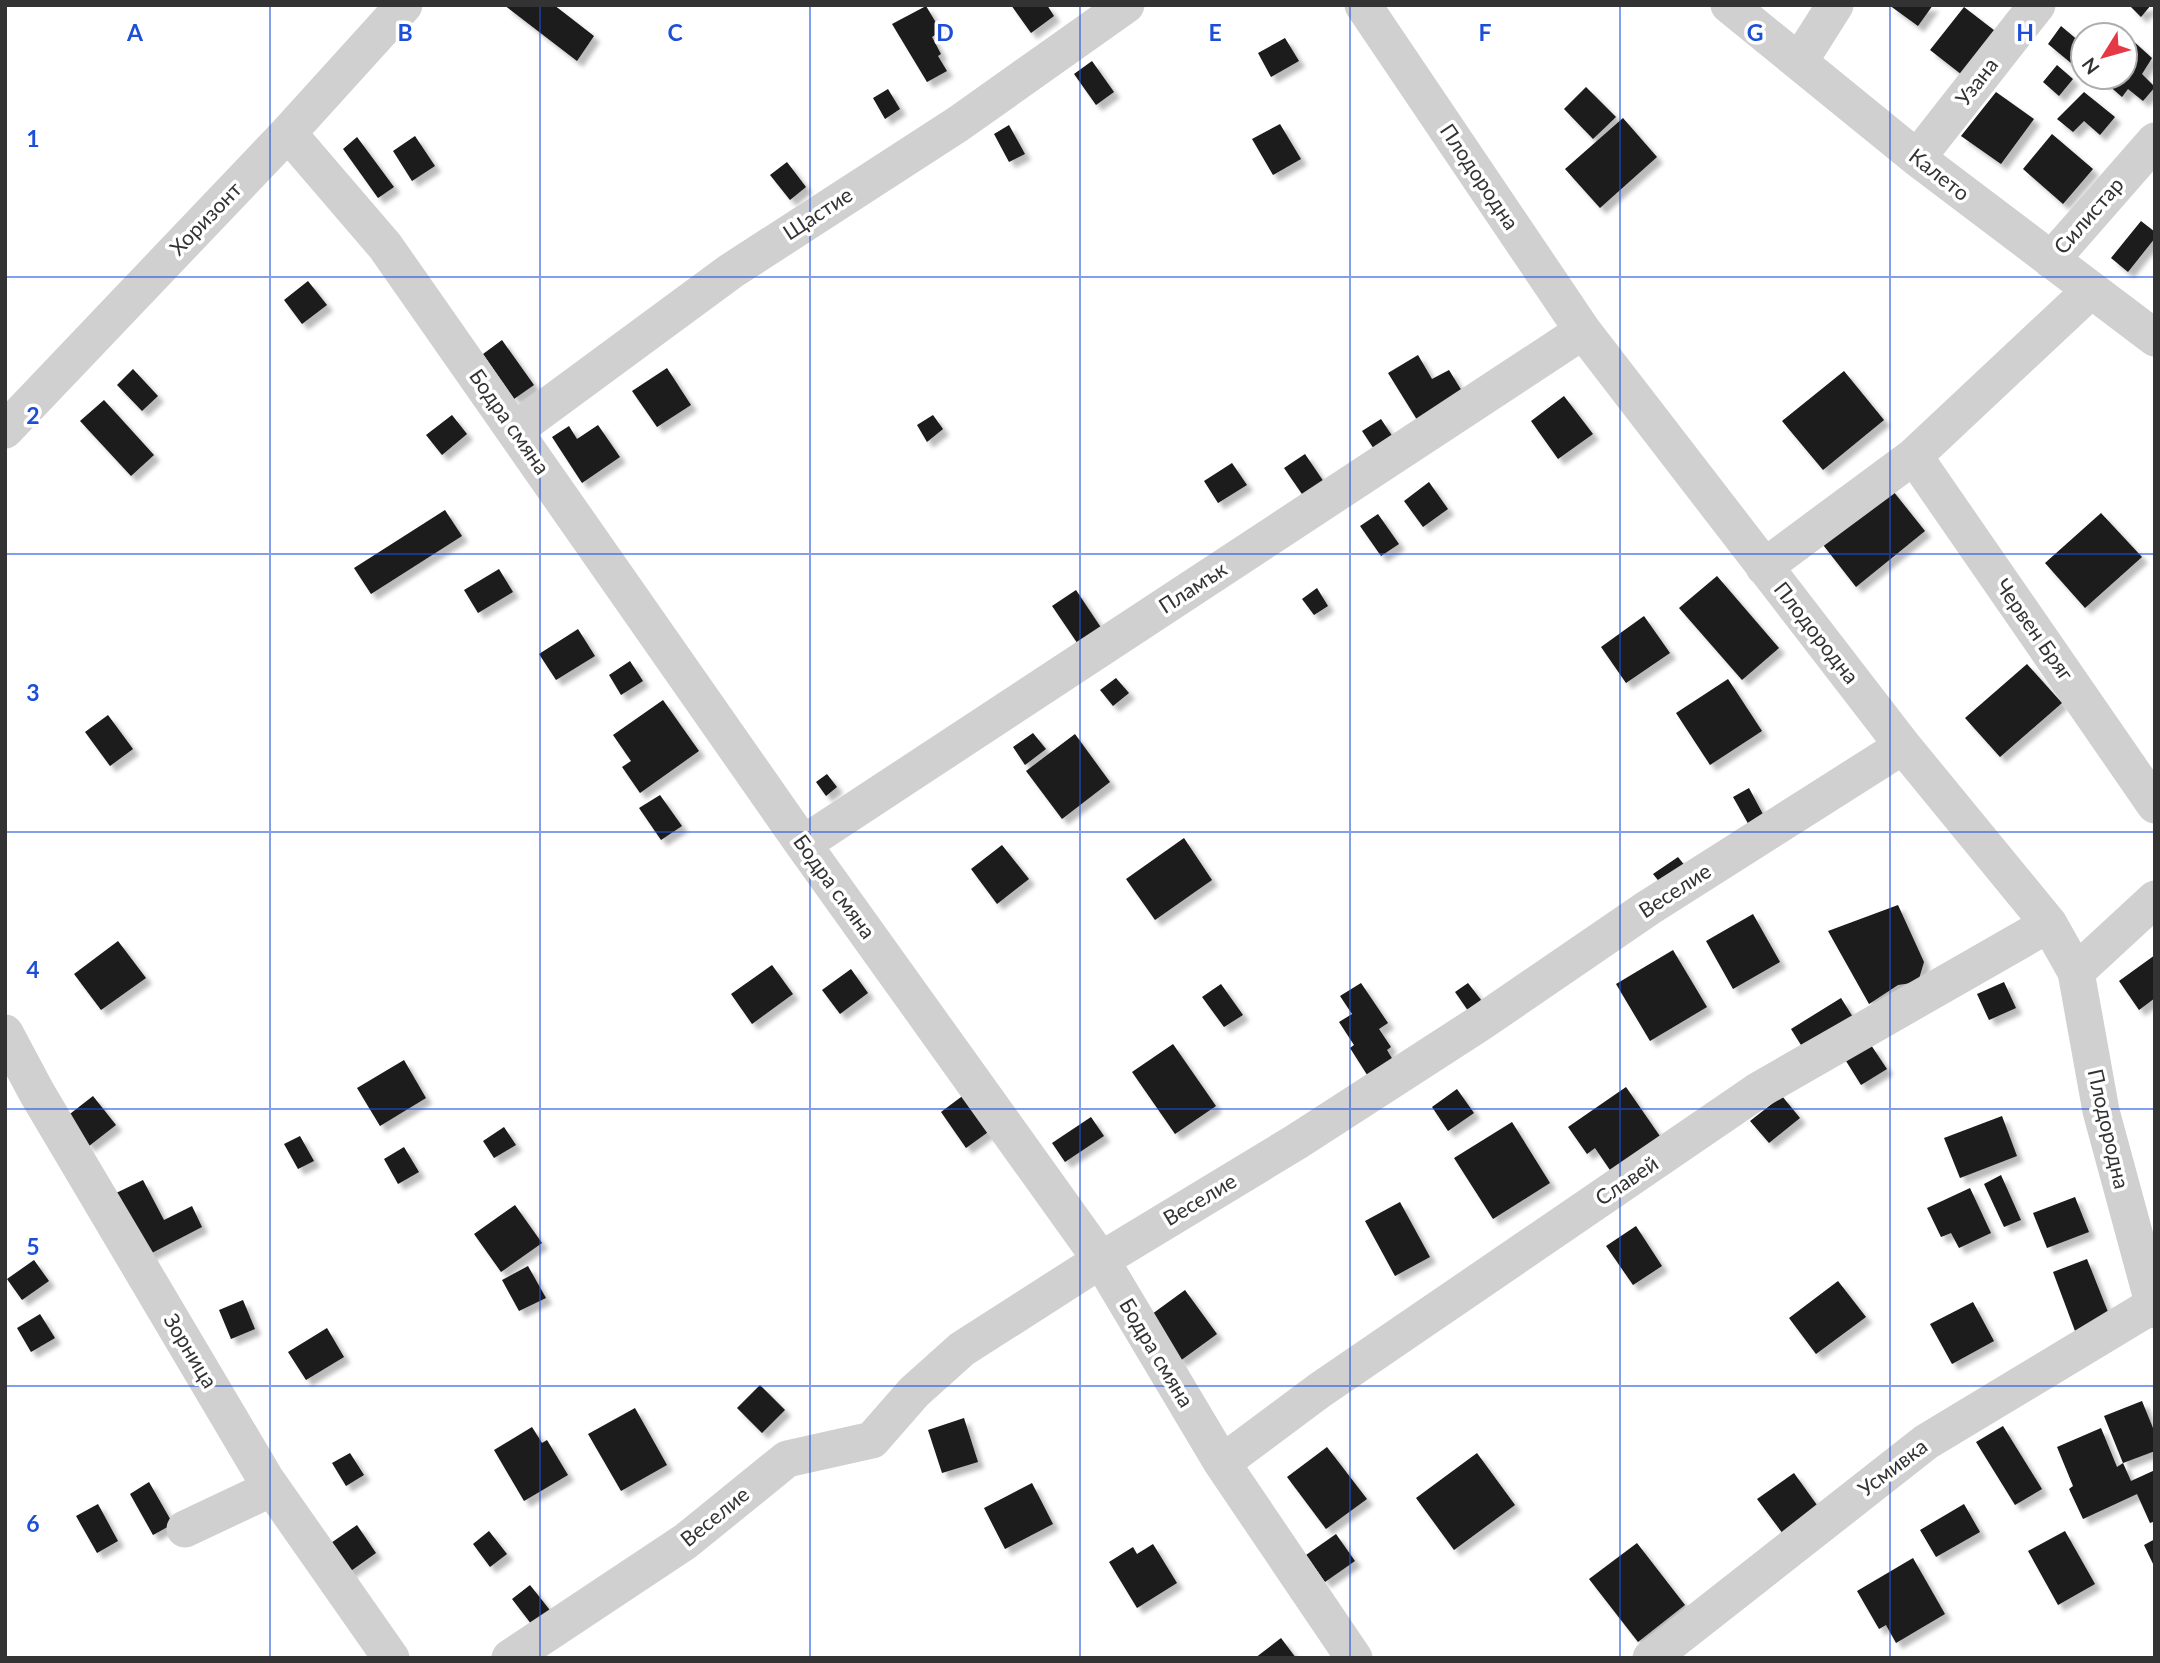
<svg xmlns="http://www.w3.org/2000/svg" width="2160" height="1663" font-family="Lato,sans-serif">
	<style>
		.building { fill: #1a1a1a; filter: url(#shadow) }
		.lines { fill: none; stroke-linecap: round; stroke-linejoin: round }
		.minor { stroke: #d0d0d0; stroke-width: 37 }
		.grid { fill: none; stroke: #1d4ed8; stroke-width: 2; stroke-opacity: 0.55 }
		.labels { text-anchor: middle; stroke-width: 7; stroke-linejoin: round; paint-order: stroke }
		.street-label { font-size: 21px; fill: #333; stroke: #fff }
		.grid-label { font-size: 23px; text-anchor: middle; font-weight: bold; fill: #1d4ed8; stroke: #fff; stroke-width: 7; stroke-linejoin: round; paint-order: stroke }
	</style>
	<defs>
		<filter id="shadow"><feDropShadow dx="6" dy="6" stdDeviation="2" flood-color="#0004"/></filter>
	</defs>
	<rect width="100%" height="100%" fill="#fff"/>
	<path class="building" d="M504,5H554L594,36L577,61Z
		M1011,5H1047L1054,16L1031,33Z
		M1889,5H1933L1918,26Z
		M2129,5H2151L2141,17Z
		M926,6L941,31L932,37L941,54L938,56L947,71L927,82L892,24Z
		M1964,7L1999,34L1966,78L1930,50Z
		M2061,26L2080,42L2083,37V73L2048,44Z
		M2091,27L2101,35H2085Z
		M1285,38L1299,61L1271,77L1258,53Z
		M2131,39L2152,58L2142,74L2155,87L2143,101L2128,89L2122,97L2099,77H2125V46Z
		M1092,61L1114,92L1096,105L1074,74Z
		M2057,65L2073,79L2059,96L2043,82Z
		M1586,87L1616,117L1593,139L1564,109Z
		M888,89L900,109L885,119L873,98Z
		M1996,92L2034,119L2001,164L1961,136Z
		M2084,92L2115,117L2100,135L2084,121L2073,132L2057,119Z
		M1623,118L1657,157L1600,208L1565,169Z
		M1280,124L1301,159L1273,175L1252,139Z
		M1009,125L1025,154L1009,162L994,134Z
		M2052,134L2093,169L2063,204L2023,169Z
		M415,136L435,166L412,181L393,151Z
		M357,137L394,187L378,198L343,149Z
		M787,162L806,187L790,200L770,175Z
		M2141,221L2155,232V238L2128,272L2111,258Z
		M308,281L327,305L302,324L284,300Z
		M502,340L534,385L514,399L483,354Z
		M1418,355L1432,379L1449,370L1465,396L1419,423L1388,373Z
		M667,368L691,405L657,427L632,391Z
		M133,369L158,396L142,411L117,385Z
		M1844,371L1884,420L1823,470L1782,421Z
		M1564,396L1593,434L1558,459L1531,421Z
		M104,400L154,455L131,476L80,421Z
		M452,415L467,434L442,455L426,435Z
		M933,415L943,429L927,442L917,425Z
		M1381,419L1393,437L1374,449L1362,431Z
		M598,425L620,457L582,483L552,437L569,426L577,439Z
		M1305,454L1324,482L1304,497L1284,468Z
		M1232,463L1247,485L1218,503L1204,481Z
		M1429,482L1448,509L1423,527L1404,501Z
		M1889,486L1925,531L1856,587L1820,541Z
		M445,510L462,536L371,594L354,568Z
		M2101,513L2142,557L2085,608L2045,563Z
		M1378,514L1399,544L1381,556L1360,526Z
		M499,569L513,592L478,613L464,590Z
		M1717,576L1779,648L1742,680L1679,608Z
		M1317,588L1328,606L1314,615L1302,599Z
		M1076,590L1106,635L1082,650L1052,606Z
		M1644,616L1670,653L1626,683L1601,647Z
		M578,629L595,656L556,680L539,654Z
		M630,661L643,681L621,695L609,675Z
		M2027,664L2062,703L2000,757L1965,718Z
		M1116,678L1129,693L1113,706L1100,690Z
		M1728,679L1762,731L1710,765L1676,713Z
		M663,700L699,751L640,793L622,767L631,761L613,735Z
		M108,715L133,749L110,766L85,732Z
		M1033,733L1046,749L1025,765L1013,747Z
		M1075,734L1110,782L1062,819L1026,771Z
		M827,774L837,787L826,796L816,782Z
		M1749,788L1765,818L1750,827L1733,797Z
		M660,795L682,826L661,840L639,808Z
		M1184,838L1212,880L1155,920L1126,879Z
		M1002,845L1029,879L997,904L971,869Z
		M1678,857L1690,872L1665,889L1653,874Z
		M1898,905L1924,962L1918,982L1898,985L1869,1004L1828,931Z
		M1753,914L1780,962L1733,989L1706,941Z
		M118,941L146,978L101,1010L74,974Z
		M1673,950L1707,1007L1650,1041L1616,984Z
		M2155,955V998L2139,1010L2119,981Z
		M772,965L793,994L752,1024L731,994Z
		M851,969L868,993L840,1014L822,990Z
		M2004,982L2016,1008L1989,1020L1977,994Z
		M1361,983L1388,1023L1379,1029L1391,1047L1387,1050L1396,1065L1371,1081L1350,1048L1354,1045L1339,1022L1352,1014L1340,996Z
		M1468,983L1485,1005L1471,1015L1455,992Z
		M1221,984L1243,1015L1224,1027L1202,997Z
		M1841,998L1856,1022L1806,1053L1791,1029Z
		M1173,1044L1216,1106L1175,1134L1132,1072Z
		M1871,1045L1887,1069L1861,1085L1846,1061Z
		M404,1060L426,1098L380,1126L357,1088Z
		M1626,1087L1664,1142L1614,1176L1595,1148L1587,1154L1568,1127Z
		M1457,1089L1474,1113L1448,1131L1432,1107Z
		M965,1094L991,1130L966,1148L941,1112Z
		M93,1096L116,1125L89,1146L66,1117Z
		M1782,1096L1800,1118L1769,1143L1750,1121Z
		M2002,1116L2017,1156L1960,1178L1944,1138Z
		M1091,1117L1104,1136L1065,1162L1052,1143Z
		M1512,1122L1550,1183L1493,1219L1454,1158Z
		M504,1127L516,1145L494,1158L483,1141Z
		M300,1136L314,1161L298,1169L284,1144Z
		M404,1147L419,1172L398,1184L384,1159Z
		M2001,1175L2021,1220L2004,1227L1984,1184Z
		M143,1180L164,1220L192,1206L202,1227L146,1256L114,1194Z
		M1970,1188L1991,1233L1959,1248L1951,1233L1941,1237L1927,1208Z
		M2075,1197L2089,1232L2047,1248L2033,1213Z
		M1400,1202L1430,1257L1395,1276L1365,1221Z
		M515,1205L542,1243L501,1272L474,1234Z
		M1636,1226L1662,1266L1633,1285L1606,1246Z
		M2087,1259L2110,1317L2075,1331L2053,1272Z
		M34,1260L49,1281L22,1300L7,1279Z
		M528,1266L546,1298L519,1311L502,1280Z
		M1838,1281L1866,1317L1816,1354L1789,1318Z
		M1185,1290L1217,1334L1180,1361L1148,1317Z
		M243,1300L255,1329L231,1339L219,1310Z
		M1973,1302L1994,1341L1952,1364L1930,1324Z
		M40,1314L55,1338L31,1352L17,1328Z
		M327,1328L344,1357L306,1380L288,1352Z
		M760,1385L785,1410L762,1433L737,1408Z
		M2142,1401L2155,1433V1451L2123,1463L2104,1416Z
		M635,1408L667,1465L621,1491L588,1434Z
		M964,1418L978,1462L942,1473L928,1430Z
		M2003,1426L2042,1489L2015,1505L1976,1442Z
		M532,1427L542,1443L547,1440L568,1475L524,1501L494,1450Z
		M2101,1428L2117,1467L2123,1463L2131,1481L2155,1470V1521L2150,1523L2137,1494L2083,1519L2069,1489L2073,1486L2057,1447Z
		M1327,1447L1367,1499L1326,1529L1287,1477Z
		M350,1453L364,1475L346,1486L332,1463Z
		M1477,1453L1515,1505L1454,1550L1416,1498Z
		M1794,1473L1822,1512L1786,1538L1757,1499Z
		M149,1482L173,1524L153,1535L130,1494Z
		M1032,1483L1053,1524L1005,1549L984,1508Z
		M98,1504L118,1541L97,1553L76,1516Z
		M1964,1504L1980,1532L1936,1557L1920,1530Z
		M357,1525L376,1553L348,1573L328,1545Z
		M489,1531L507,1554L490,1567L473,1544Z
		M2065,1531L2095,1584L2058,1605L2028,1551Z
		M1336,1534L1355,1561L1325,1582L1306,1555Z
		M2155,1539V1568L2144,1545Z
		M1637,1543L1685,1605L1638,1642L1589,1579Z
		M1153,1544L1177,1583L1137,1608L1109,1562L1133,1547L1137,1554Z
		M1913,1558L1945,1614L1896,1643L1886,1625L1879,1629L1857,1591Z
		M530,1585L553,1614L535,1629L512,1599Z
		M1281,1638L1296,1658H1255Z"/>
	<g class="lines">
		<path class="minor" d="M1363,5L1583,331L1903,746L2049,924L2076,972L2101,1111L2155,1310
			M1729,5L1917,158L2155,338
			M1799,62L1835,5
			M288,133L385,246L803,844L1101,1260L1222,1463L1354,1658
			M1917,158L2037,5
			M2051,260L2155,141
			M5,430L288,133L404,5
			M515,430L731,271L958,124L1126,5
			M1914,456L2155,805
			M1764,567L1914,456L2091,290
			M803,844L1583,331
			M2076,972L2155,899
			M5,1033L37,1093L265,1478L391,1658
			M1222,1463L1320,1390L1759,1090L2049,924
			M185,1529L272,1488
			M510,1658L686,1541L787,1459L872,1440L914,1392L962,1349L1101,1260L1296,1142L1480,1023L1648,908L1903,746
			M1651,1658L1926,1442L2153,1305"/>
	</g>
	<path class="grid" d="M270,5V1658M540,5V1658M810,5V1658M1080,5V1658M1350,5V1658M1620,5V1658M1890,5V1658M5,277H2155M5,554H2155M5,832H2155M5,1109H2155M5,1386H2155"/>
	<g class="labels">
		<g class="street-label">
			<text transform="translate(1977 82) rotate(-52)" y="7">Узана</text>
			<text transform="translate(1939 175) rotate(38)" y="7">Калето</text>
			<text transform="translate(1479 177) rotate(56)" y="7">Плодородна</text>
			<text transform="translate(818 214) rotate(-33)" y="7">Щастие</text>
			<text transform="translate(2089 216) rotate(-49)" y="7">Силистар</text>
			<text transform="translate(206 219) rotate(-46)" y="7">Хоризонт</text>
			<text transform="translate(509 422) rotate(55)" y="7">Бодра смяна</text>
			<text transform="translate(1193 588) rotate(-33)" y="7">Пламък</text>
			<text transform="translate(2034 630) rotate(55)" y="7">Червен Бряг</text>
			<text transform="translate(1816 633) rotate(52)" y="7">Плодородна</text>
			<text transform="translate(834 887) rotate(54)" y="7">Бодра смяна</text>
			<text transform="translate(1675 891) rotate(-33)" y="7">Веселие</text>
			<text transform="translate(2108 1129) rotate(77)" y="7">Плодородна</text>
			<text transform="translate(1627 1181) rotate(-34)" y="7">Славей</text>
			<text transform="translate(1200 1200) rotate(-31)" y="7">Веселие</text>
			<text transform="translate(190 1351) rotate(59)" y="7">Зорница</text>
			<text transform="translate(1156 1353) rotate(59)" y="7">Бодра смяна</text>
			<text transform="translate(1893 1468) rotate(-37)" y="7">Усмивка</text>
			<text transform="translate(715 1517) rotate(-39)" y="7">Веселие</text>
		</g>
	</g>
	<g class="grid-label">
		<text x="135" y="41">A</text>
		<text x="405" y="41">B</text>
		<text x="675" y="41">C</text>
		<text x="945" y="41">D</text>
		<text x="1215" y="41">E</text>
		<text x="1485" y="41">F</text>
		<text x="1755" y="41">G</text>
		<text x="2025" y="41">H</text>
		<text x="33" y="147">1</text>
		<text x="33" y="424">2</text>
		<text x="33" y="701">3</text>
		<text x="33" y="978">4</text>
		<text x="33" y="1255">5</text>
		<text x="33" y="1532">6</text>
	</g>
	<rect width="2160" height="1663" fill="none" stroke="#333333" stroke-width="14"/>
	<g transform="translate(2104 56) rotate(233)"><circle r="33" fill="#ffffff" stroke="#adadad" stroke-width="2"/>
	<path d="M0-5L12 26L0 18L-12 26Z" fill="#e63946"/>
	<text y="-10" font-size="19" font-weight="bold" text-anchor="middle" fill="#333333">N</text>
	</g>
</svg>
